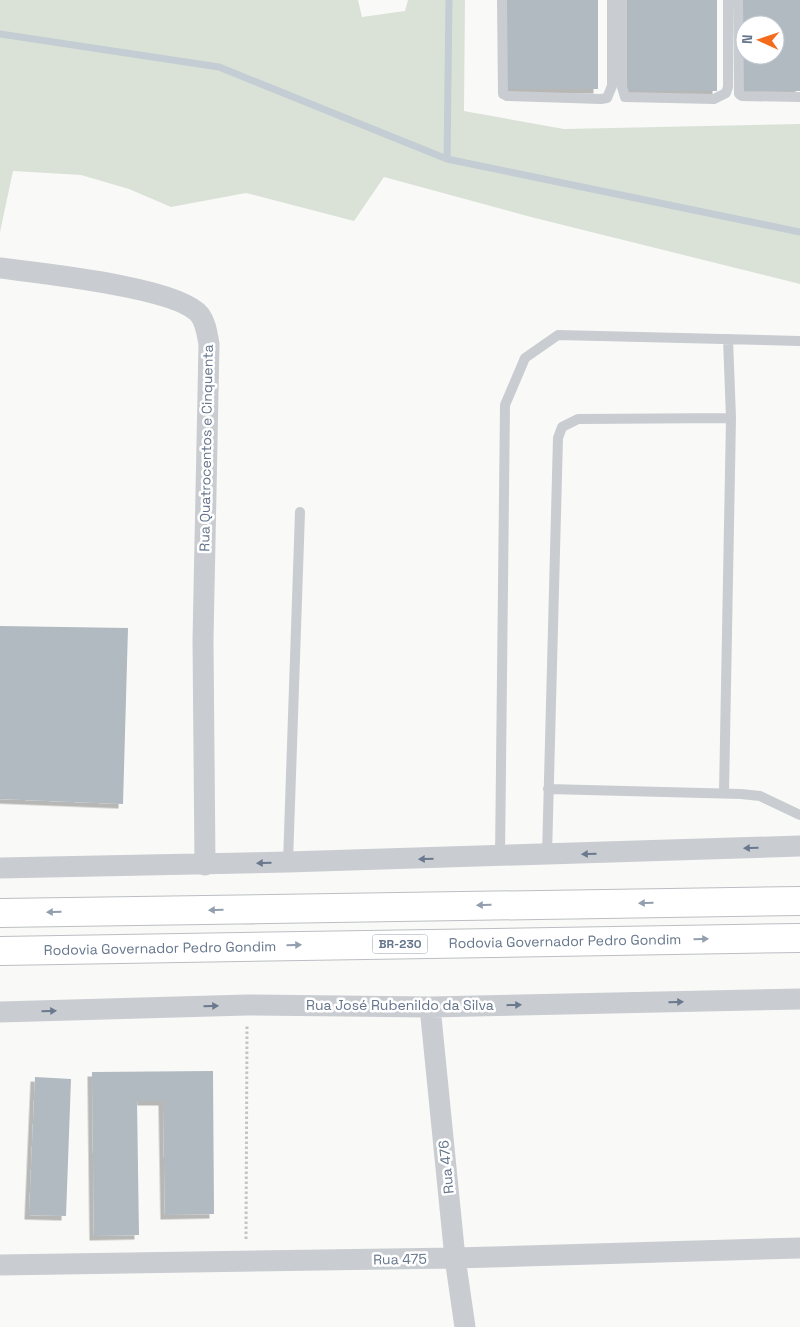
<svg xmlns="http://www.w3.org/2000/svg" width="800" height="1327" font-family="'Space Grotesk',sans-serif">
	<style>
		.green { fill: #dae2d8 }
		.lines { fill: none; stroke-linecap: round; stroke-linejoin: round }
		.stream { stroke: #c3cdd3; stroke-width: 7 }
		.building { fill: #b1b9c1; fill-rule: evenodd; filter: url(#shadow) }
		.highway-casing { stroke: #bbbec2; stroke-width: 30 }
		.path { stroke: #c2c4c7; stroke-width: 3; stroke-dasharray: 2.5 2.5; stroke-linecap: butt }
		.lane { stroke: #c9ccd1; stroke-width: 10 }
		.street { stroke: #c9ccd1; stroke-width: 21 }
		.highway { stroke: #fff; stroke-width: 28 }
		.oneway { fill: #6a798e }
		.oneway2 { fill: #939eae }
		.labels { text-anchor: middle; stroke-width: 5; stroke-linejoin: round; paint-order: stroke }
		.shield { fill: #fff; stroke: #939eae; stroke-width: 1 }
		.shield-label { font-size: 12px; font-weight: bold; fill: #65758b }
		.street-label { font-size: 14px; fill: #65758b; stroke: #fff }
	</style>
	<defs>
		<filter id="shadow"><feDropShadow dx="-4.5" dy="4.5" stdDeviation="0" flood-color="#0004"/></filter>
	</defs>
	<rect width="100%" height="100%" fill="#f9faf7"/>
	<path class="green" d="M0,0H358L362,17L405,11L408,0H465L464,111L564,129L800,124V284L527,216L384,177L354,221L246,193L171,207L129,189L81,175L13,171L0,232Z"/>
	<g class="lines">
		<path class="stream" d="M0,34L219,67L447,159L800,232
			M447,159L449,0"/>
	</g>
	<path class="building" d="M506,0H598V89H506Z
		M626,0H717V91H626Z
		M741,0H800V91H741ZM745,25H775V55H745Z
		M0,626L128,628L123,804L0,799Z
		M213,1071L214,1214L165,1215L163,1101H137L139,1235L94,1236L92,1072Z
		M35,1077L71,1079L66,1216L29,1215Z"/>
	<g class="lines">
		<g class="highway-casing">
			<path id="highway" d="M0,913L800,901
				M0,951L800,938"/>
		</g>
		<path class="path" d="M246,1239L247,1025"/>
		<path class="lane" d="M502,0L503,94L507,96L601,99L607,98L612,86V0
			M622,0V87L625,97L714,99L726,93L728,87V0
			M738,0L739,94L742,96L800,97
			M548,789L741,794L760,796L800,815
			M724,793L731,418L728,339
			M547,855L558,438L562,427L578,419L731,418
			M500,857L505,405L525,358L558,335L800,341
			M288,862L300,512"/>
		<path class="street" d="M0,268C38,273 179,287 200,315C206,323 207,334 209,344L203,640L205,865
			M0,868L288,862L800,846
			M430,1007L455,1258L465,1327
			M0,1012L247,1005L430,1007L800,999
			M0,1265L455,1258L800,1248"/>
		<use href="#highway" class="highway"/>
	</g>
	<defs><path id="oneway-solid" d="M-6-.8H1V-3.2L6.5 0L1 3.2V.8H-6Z" transform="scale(1.25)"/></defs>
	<g class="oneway">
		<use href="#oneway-solid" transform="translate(751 848) rotate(178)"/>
		<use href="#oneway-solid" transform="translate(589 854) rotate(178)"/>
		<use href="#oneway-solid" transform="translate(426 859) rotate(178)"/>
		<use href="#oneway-solid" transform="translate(264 863) rotate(179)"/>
		<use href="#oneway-solid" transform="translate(676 1002) rotate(-1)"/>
		<use href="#oneway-solid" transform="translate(514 1005) rotate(-1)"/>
		<use href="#oneway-solid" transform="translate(211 1006) rotate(-2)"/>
		<use href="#oneway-solid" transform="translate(49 1011) rotate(-2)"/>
	</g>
	<g class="oneway2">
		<use href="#oneway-solid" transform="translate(646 903) rotate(179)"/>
		<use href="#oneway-solid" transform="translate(484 905) rotate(179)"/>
		<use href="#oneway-solid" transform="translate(216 910) rotate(179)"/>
		<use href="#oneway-solid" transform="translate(54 912) rotate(179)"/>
		<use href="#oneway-solid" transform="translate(701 939) rotate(-1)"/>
		<use href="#oneway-solid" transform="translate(294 945) rotate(-1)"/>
	</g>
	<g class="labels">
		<rect class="shield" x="372.5" y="934.5" width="55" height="19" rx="4"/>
		<g class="shield-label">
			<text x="400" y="948">BR-230</text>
		</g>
		<g class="street-label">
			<text transform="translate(206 448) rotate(-89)" y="5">Rua Quatrocentos e Cinquenta</text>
			<text transform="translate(565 941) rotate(-1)" y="5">Rodovia Governador Pedro Gondim</text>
			<text transform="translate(160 948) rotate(-1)" y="5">Rodovia Governador Pedro Gondim</text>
			<text x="400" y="1010">Rua José Rubenildo da Silva</text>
			<text transform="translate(446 1167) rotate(-96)" y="5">Rua 476</text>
			<text transform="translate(400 1259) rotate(-1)" y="5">Rua 475</text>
		</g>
	</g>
	<g transform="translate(760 40) rotate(273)"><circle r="24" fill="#ffffff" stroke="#c1c8d1"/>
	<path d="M0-4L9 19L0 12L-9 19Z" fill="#f56b1c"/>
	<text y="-8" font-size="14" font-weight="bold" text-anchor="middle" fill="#65758b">N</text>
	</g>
</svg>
